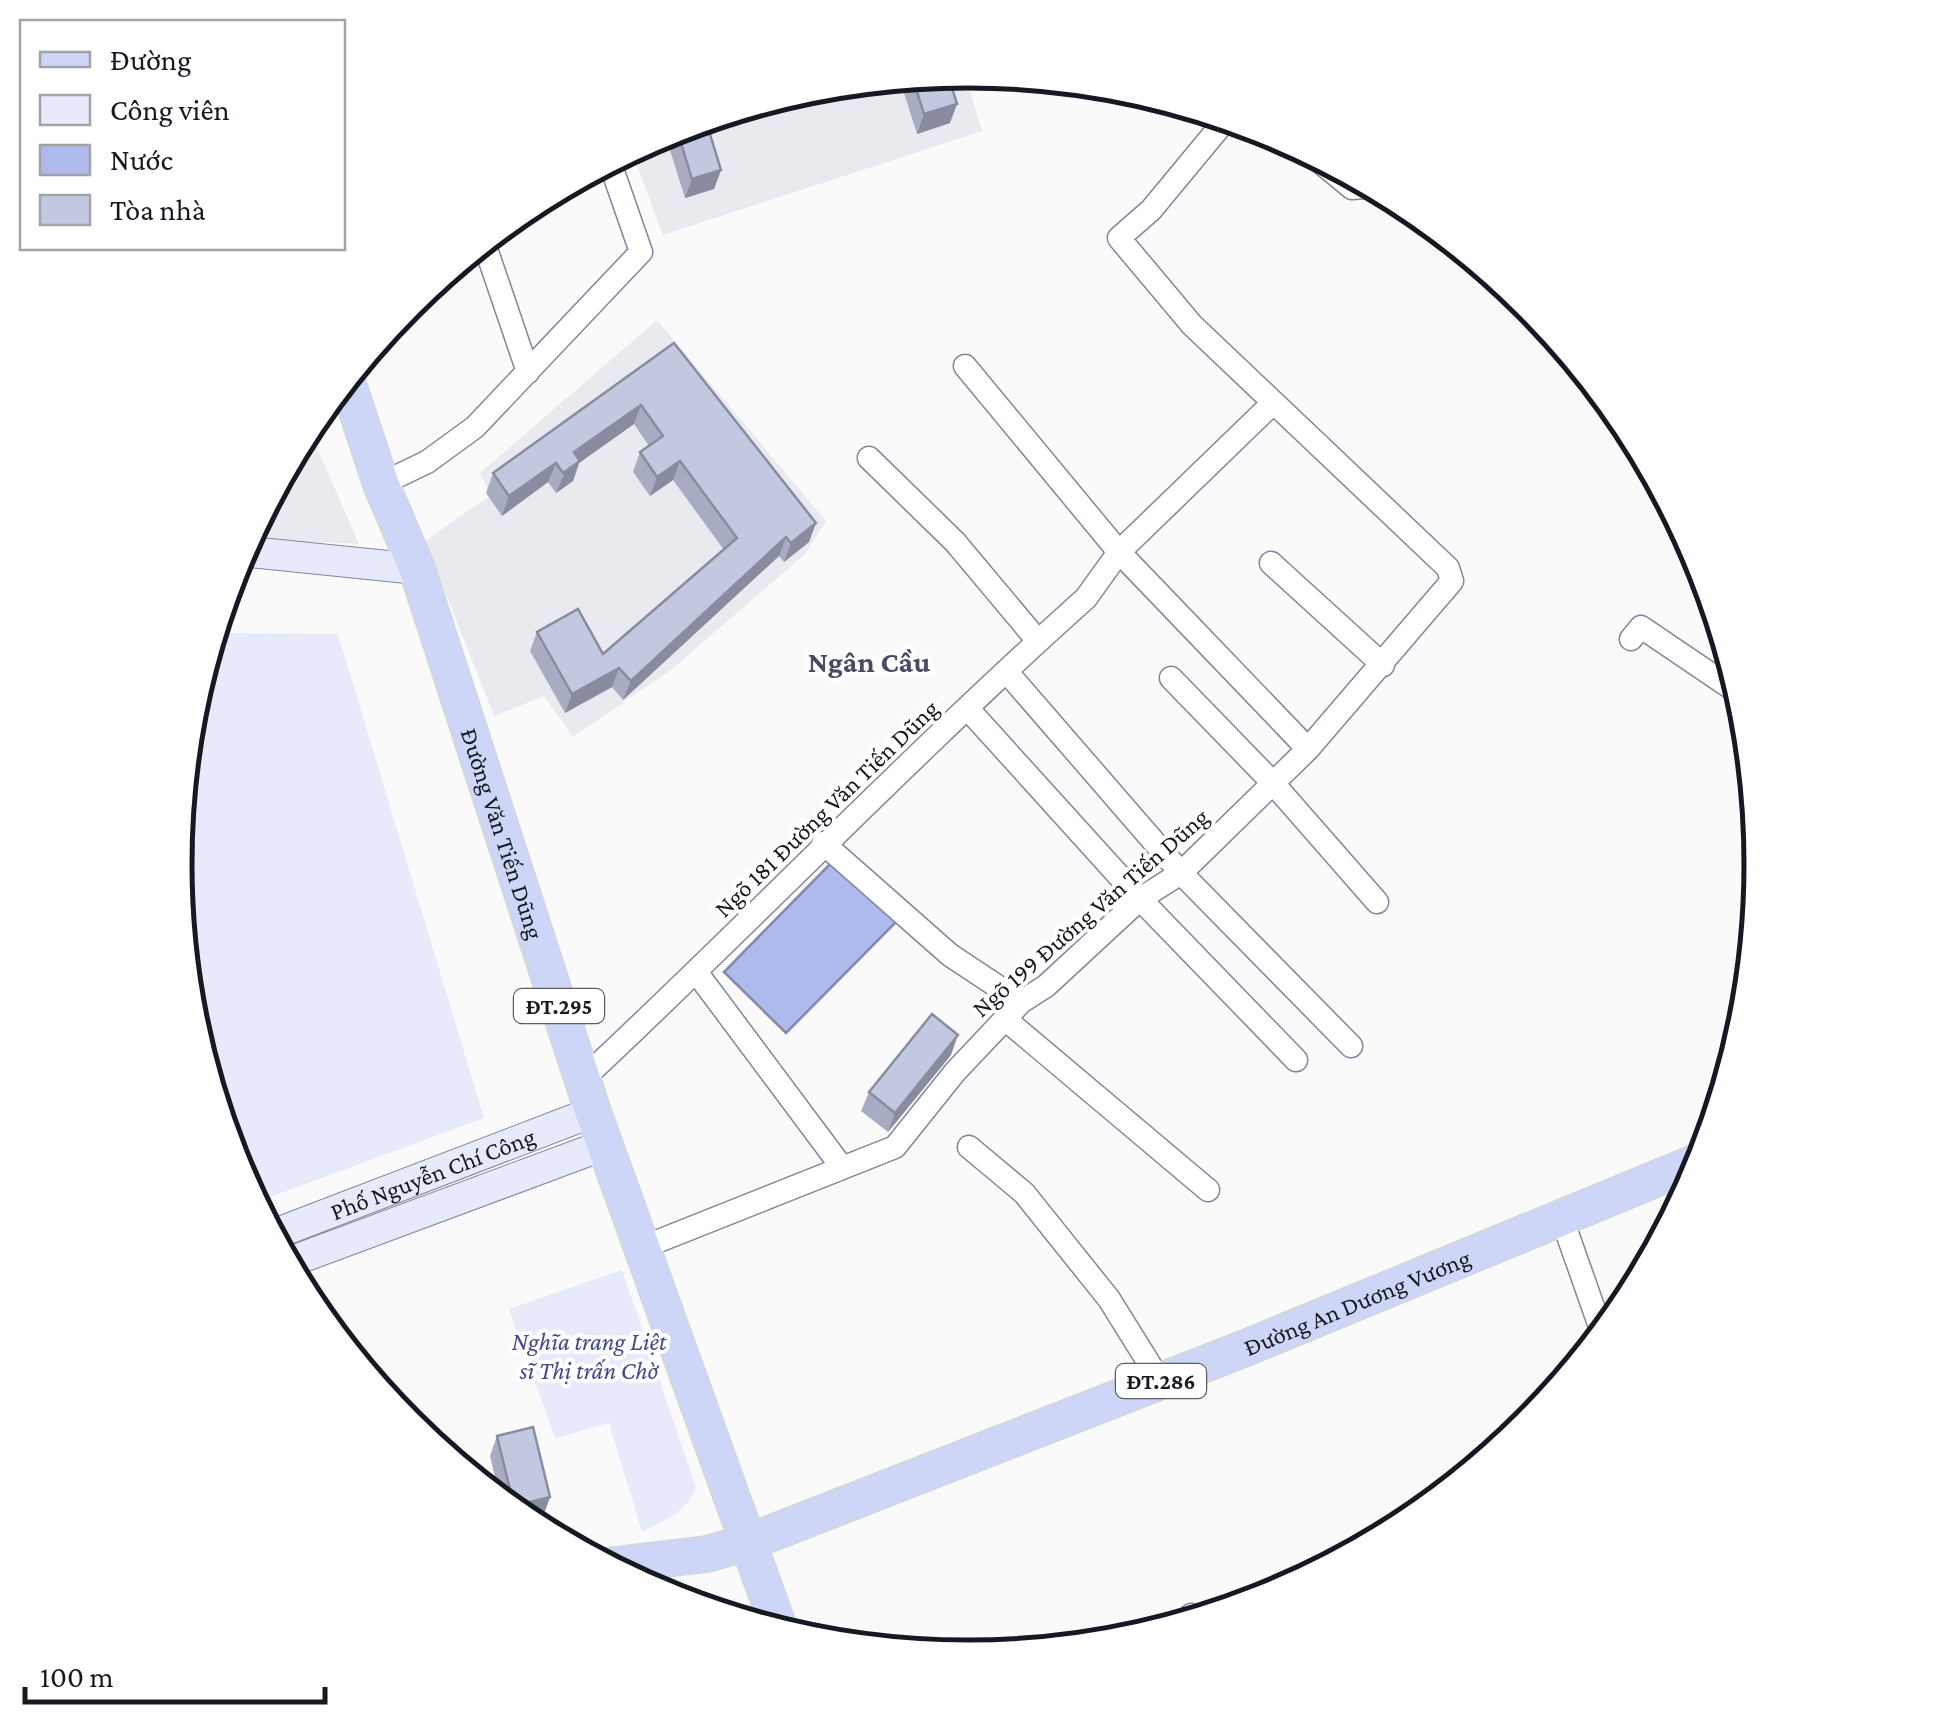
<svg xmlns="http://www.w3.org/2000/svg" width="1937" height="1727" font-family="'Crimson Pro',serif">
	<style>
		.built { fill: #e8eaf0 }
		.green { fill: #e6eafb }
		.water { fill: #aeb9ec; stroke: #8189af; stroke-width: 2.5 }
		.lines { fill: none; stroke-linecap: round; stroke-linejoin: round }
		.street-casing { stroke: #81869d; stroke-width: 25 }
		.secondary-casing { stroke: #81869d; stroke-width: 32 }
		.primary-casing { stroke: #d5d6d7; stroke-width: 38 }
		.street { stroke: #fff; stroke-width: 22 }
		.secondary { stroke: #e7eafb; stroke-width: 30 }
		.primary { stroke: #ced6f8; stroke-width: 35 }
		.wall { fill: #a8acc2 }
		.shaded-wall { fill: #888c9e }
		.building { fill: #c3c8e1; stroke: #888c9e; stroke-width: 2.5 }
		.labels { text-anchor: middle; stroke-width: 8; stroke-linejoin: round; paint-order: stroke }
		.shield { fill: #fff; stroke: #5d5e64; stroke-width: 2.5 }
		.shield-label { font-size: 22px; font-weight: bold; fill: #171922 }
		.street-label { font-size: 25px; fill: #171922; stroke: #fff }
		.park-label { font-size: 25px; font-style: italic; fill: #414988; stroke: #fff }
		.quarter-label { font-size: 30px; font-weight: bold; fill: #494d62; stroke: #fff }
		.rim { fill: none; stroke: #171922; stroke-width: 5 }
	</style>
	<rect width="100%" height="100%" fill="#fafafa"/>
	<path class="built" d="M964,71L982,131L663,235L631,149L665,130L814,85Z
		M657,320L826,521L805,554L672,669L573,737L544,696L494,716L425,541L491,495L480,473Z
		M307,425L359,544L247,539Z"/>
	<path class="green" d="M213,633L338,634L484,1118L254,1203L235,1167L190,1018L175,863L190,708Z
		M622,1270L696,1488C686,1512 665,1520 642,1532L609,1423L555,1438L509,1309Z"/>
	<path class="water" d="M834,860L897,921L786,1033L724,972Z"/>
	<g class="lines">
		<g class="street-casing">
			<path id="street" d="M1301,146L1352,188L1377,186
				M483,240L528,372
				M965,366L1119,552L1308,749
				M869,458L955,542L1038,641
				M381,484L427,462L475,427L641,252L609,160
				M1271,563L1383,665
				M1631,639L1641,627L1743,696
				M1006,671L1181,873L1351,1046
				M1171,678L1272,782L1377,902
				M968,709L1140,899L1296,1060
				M823,843L950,955L1021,1002
				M697,973L841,1166
				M1005,1019L1208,1190
				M583,1079C753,920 913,753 1086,598L1119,552L1273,403
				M969,1147L1024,1193L1109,1299L1160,1381
				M1561,1216L1603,1335
				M641,1248L895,1147L955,1072L1021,1002L1046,986L1140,899L1181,873L1308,749L1452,581L1448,568L1192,325L1119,238L1151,210L1228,117
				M1188,1622L1191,1615
				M974,1656L975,1651"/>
		</g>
		<g class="secondary-casing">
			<g id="secondary">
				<path d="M240,551L417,569"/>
				<path id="s1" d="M272,1235L593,1112"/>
				<path d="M287,1263L607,1144"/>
			</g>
		</g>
		<g class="primary-casing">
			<g id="primary">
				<path id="s2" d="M346,378L381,484L417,569L593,1112L780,1631"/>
				<path id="s3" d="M607,1566L707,1554L749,1542L1243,1349L1704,1159"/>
			</g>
		</g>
		<use href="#street" class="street"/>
		<use href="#secondary" class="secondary"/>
		<use href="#primary" class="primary"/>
	</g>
	<path class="wall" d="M947,72L950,123L917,134L899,77Z
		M705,118L721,170L714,189L685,198L664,131Z
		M674,343L809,542L784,562L779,556L623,700L612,687L565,713L530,651L537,632L603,654L724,550L673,480L650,496L633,472L640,452L649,446L634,424L579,463L573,481L556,493L548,482L502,516L486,493L493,473Z
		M951,1055L888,1132L861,1111L869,1092Z
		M497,1436L550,1497L543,1516L525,1521L501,1502L490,1456Z"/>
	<path class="shaded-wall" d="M957,104L950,123L917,134L924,114Z
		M721,170L714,189L685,198L692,179Z
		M641,405L634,424L579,463L573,481L556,493L574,452Z
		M680,461L673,480L650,496L657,477Z
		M556,463L548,482L502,516L509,496Z
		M279,479L291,480L284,500L269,498Z
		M816,523L809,542L784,562L791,543Z
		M786,537L779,556L623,700L631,681Z
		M619,668L612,687L565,713L572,694Z
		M958,1035L951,1055L888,1132L895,1113Z
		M550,1497L543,1516L525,1521L512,1511L514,1506Z"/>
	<path class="building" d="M947,72L957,104L924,114L912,76Z
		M705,118L721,170L692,179L676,127Z
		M674,343L816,523L791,543L786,537L631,681L619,668L572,694L537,632L578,609L603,654L737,538L680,461L657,477L640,452L663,436L641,405L574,452L580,461L563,473L556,463L509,496L493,473Z
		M295,449L291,480L279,479Z
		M932,1014L958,1035L895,1113L869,1092Z
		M533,1427L550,1497L514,1506L497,1436Z"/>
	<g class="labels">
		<g class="shield">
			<rect x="514" y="989" width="90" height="34" rx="8"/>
			<rect x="1116" y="1364" width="90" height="34" rx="8"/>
		</g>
		<g class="shield-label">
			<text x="559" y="1014">ĐT.295</text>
			<text x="1161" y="1389">ĐT.286</text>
		</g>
		<g class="street-label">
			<text transform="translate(826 808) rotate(-44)" y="9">Ngõ 181 Đường Văn Tiến Dũng</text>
			<text dy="9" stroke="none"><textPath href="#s2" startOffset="482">Đường Văn Tiến Dũng</textPath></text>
			<text transform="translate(1090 912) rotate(-41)" y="9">Ngõ 199 Đường Văn Tiến Dũng</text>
			<text dy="9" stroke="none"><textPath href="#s1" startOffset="172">Phố Nguyễn Chí Công</textPath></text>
			<text dy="9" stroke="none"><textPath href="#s3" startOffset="798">Đường An Dương Vương</textPath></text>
		</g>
		<g class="park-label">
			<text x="589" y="1350">Nghĩa trang Liệt<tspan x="589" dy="29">sĩ Thị trấn Chờ</tspan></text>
		</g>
		<g class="quarter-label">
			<text x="869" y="672">Ngân Cầu</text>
		</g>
	</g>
	<path d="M0 0H1937V1727H0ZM192 864a776 776 0 1 1 1552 0a776 776 0 1 1-1552 0Z" fill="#fff" fill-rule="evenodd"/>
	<path class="rim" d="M192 864a776 776 0 1 1 1552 0a776 776 0 1 1-1552 0Z"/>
	<rect x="20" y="20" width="325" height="230" fill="#ffffff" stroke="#a2a3a7" stroke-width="2.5"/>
	<rect x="40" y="52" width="50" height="15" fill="#ced6f8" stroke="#a2a3a7" stroke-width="2.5"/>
	<text x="110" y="70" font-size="30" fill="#171922">Đường</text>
	<rect x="40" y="95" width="50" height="30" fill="#e6eafb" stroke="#a2a3a7" stroke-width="2.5"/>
	<text x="110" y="120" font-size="30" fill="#171922">Công viên</text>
	<rect x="40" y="145" width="50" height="30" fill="#aeb9ec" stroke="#a2a3a7" stroke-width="2.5"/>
	<text x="110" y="170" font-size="30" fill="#171922">Nước</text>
	<rect x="40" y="195" width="50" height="30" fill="#c3c8e1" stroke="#a2a3a7" stroke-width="2.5"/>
	<text x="110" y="220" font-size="30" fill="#171922">Tòa nhà</text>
	<path d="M25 1687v15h300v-15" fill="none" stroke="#171922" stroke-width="5"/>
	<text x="40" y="1687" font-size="30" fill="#171922" stroke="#ffffff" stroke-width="8" paint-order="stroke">100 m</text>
</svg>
